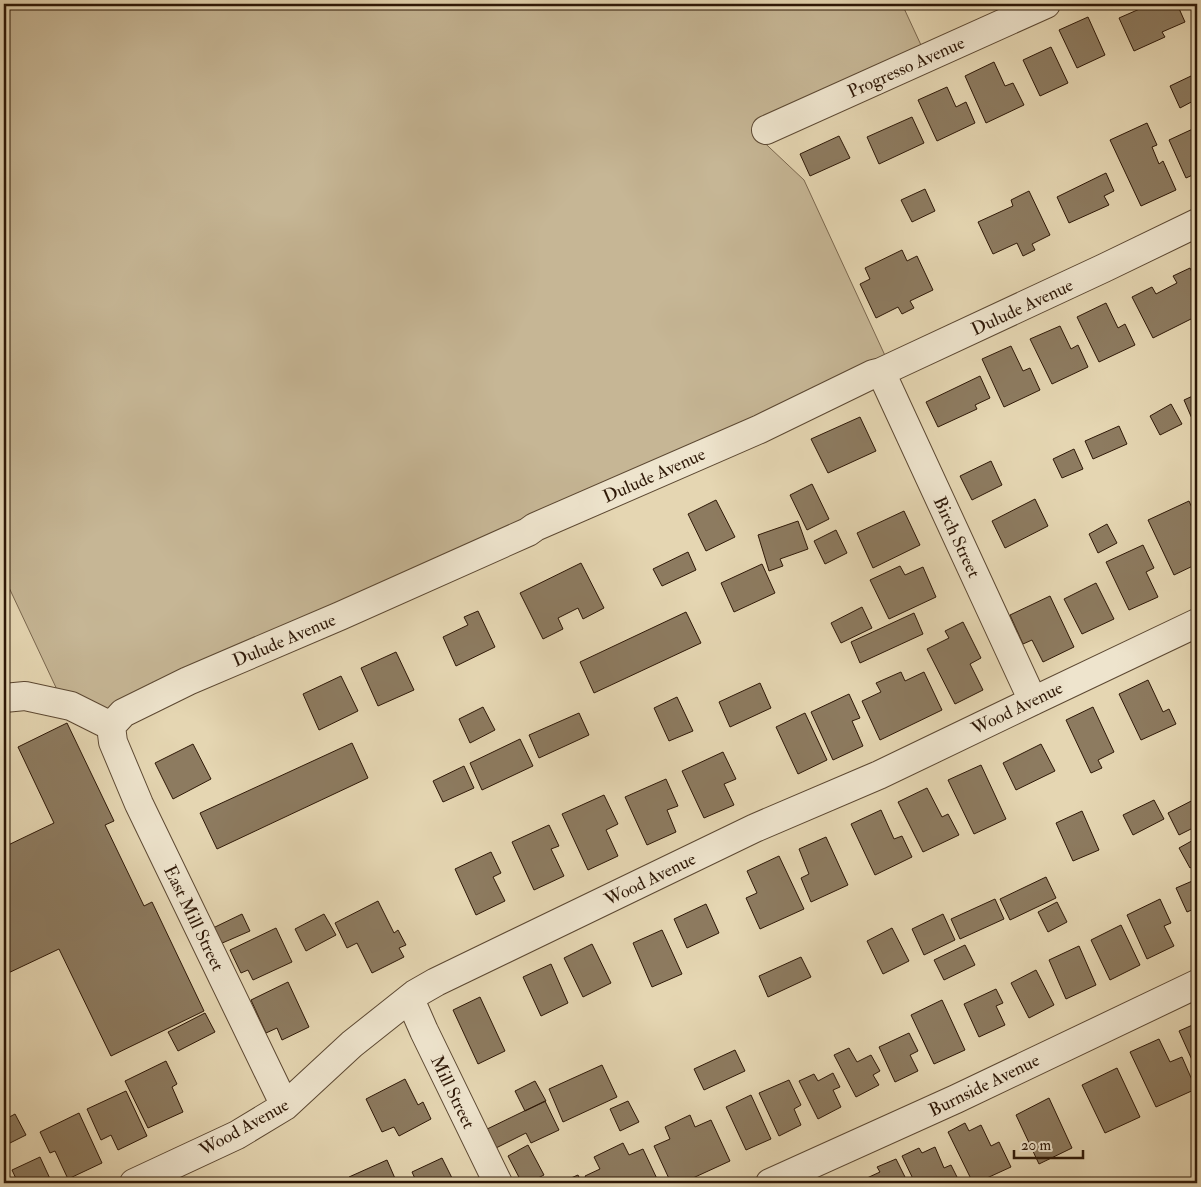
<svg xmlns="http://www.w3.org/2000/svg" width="1201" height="1187" font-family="'IM FELL Double Pica',serif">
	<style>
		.green { fill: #c6b695; stroke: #7a674e }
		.building { fill: #8d7b60; stroke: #2e1807 }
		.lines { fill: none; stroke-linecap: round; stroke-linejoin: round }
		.minor-casing { stroke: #5c4832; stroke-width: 30 }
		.minor { stroke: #eee4cd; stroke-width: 28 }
		.labels { text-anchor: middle; stroke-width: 5; stroke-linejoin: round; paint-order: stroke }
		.street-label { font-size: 18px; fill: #2e1807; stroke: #eee4cd }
	</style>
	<rect width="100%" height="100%" fill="#e5d6b2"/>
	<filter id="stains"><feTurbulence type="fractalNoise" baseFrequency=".004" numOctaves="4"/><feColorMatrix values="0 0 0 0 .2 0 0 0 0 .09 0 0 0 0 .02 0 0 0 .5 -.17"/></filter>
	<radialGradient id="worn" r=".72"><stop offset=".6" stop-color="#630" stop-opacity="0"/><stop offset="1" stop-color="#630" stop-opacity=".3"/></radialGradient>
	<path class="green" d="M4,4H902L927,58L810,110L753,132L804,180L888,362L120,714L68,713L4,577Z"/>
	<path class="building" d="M1151,4H1177L1185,22L1162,32L1165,37L1134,51L1119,18Z
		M1088,17L1105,55L1077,68L1059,30Z
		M1051,47L1068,83L1040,96L1023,60Z
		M994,62L1005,86L1013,83L1024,105L986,123L965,76Z
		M1191,76L1197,89V99L1180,108L1170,86Z
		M947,87L956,107L966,102L975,123L937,141L918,100Z
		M912,117L924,143L879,164L867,137Z
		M1147,123L1157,145L1152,147L1159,164L1163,161L1176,190L1141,206L1110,140Z
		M1197,127V173L1186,178L1169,140Z
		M839,136L850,158L810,176L800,154Z
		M1106,173L1114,191L1104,196L1109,205L1069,223L1057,197Z
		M925,189L935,211L912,222L901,200Z
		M1029,191L1050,235L1032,244L1035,250L1023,256L1017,243L993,254L978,222L1013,206L1011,200Z
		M902,250L907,261L917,256L933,290L910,301L914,308L902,314L898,307L876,318L860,284L870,279L865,268Z
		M1190,268L1197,282V316L1153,338L1132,297L1152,287L1156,294L1177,283L1173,276Z
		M1106,303L1118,328L1125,324L1135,345L1099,362L1077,317Z
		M1060,326L1071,349L1078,345L1088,367L1052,384L1030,339Z
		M1011,346L1023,371L1030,368L1040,390L1004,407L982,359Z
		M980,376L990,398L975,405L977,409L938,427L926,402Z
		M1197,394V419L1193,421L1184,400Z
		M1171,404L1182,424L1160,435L1150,416Z
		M860,417L876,451L828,473L811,439Z
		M1119,426L1127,444L1093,459L1085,441Z
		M1074,449L1083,469L1062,478L1053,459Z
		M991,461L1002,485L972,500L960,476Z
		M812,484L829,519L807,530L790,495Z
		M1035,499L1048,526L1005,548L992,521Z
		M716,500L735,537L706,551L688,514Z
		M1189,501L1197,519V564L1174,575L1148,520Z
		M904,511L920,545L873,568L857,533Z
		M798,521L808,549L780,559L783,566L769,571L758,535Z
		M1107,524L1117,543L1098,553L1089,534Z
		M836,530L847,553L825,564L814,541Z
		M1143,545L1154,568L1146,572L1158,597L1129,610L1106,562Z
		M688,552L696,570L662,586L653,569Z
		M581,563L604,608L583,619L578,608L558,618L563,629L543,639L520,593Z
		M762,564L775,593L734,612L721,583Z
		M900,566L905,575L923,567L936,597L889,619L870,580Z
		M1096,583L1114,619L1082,634L1064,599Z
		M1050,596L1074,647L1043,662L1032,640L1023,644L1010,615Z
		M862,607L872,628L841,643L831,623Z
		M478,611L495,647L456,666L443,637L468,625L464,617Z
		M686,612L701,643L594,693L580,662Z
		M914,613L923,634L860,663L851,642Z
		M963,622L981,658L970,664L983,690L955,704L927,649L949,638L945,631Z
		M396,652L414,690L378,706L361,668Z
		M901,672L905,681L924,672L942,710L880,740L862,701L881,692L876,683Z
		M341,676L358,711L319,730L303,694Z
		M1148,680L1163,712L1169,709L1176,724L1141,740L1119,694Z
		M760,683L771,708L730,727L719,702Z
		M849,694L860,718L852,721L863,746L833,760L811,712Z
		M677,697L693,731L669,741L654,708Z
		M483,707L495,730L470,743L459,719Z
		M1093,707L1114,752L1098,760L1102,768L1091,773L1066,720Z
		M579,713L589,735L539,758L529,735Z
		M805,713L827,760L798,774L776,727Z
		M67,723L114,821L105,825L144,906L152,902L204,1011L111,1056L59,949L4,975V847L54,823L18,747Z
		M520,739L533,766L482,790L470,763Z
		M352,743L368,778L217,849L200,813Z
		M193,744L211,779L173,799L155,763Z
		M1041,744L1055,771L1016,790L1003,763Z
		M723,752L736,779L724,784L734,805L704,818L682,771Z
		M981,765L1006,819L974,834L948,780Z
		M464,766L474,788L443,802L433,781Z
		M666,779L678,806L667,810L676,832L647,845L625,797Z
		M927,788L942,817L948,814L959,835L923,852L898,802Z
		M604,795L618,824L606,830L618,856L588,870L562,814Z
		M1197,798V826L1179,835L1168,813Z
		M1154,800L1164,819L1133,835L1123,815Z
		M881,810L894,839L902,836L912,857L875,875L851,824Z
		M1082,811L1099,850L1073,861L1056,823Z
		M549,825L559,846L551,849L564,876L534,890L512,842Z
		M826,837L848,885L811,902L801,878L809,874L799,849Z
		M1197,838V864L1190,868L1179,848Z
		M491,852L501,873L493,877L505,901L476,915L455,869Z
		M779,856L804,909L760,929L746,898L757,893L747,871Z
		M1046,877L1056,898L1010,920L1000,899Z
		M1197,879V912L1196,908L1187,912L1176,888Z
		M995,899L1004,919L960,939L951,919Z
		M1160,899L1171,923L1164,926L1174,946L1147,959L1127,915Z
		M378,901L394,933L398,930L406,945L399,948L404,957L372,973L357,943L347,948L335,923Z
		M1057,902L1067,922L1048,932L1038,912Z
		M706,904L719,933L687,948L674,919Z
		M242,914L250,931L220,944L213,928Z
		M324,914L336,935L306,951L295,929Z
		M943,914L955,940L924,955L912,929Z
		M1121,925L1140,965L1110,980L1091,940Z
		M276,928L292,962L253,980L248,970L241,973L230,950Z
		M892,928L909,961L883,974L867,941Z
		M662,930L682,974L652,987L633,943Z
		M592,944L611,983L583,997L564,958Z
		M965,945L975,965L944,980L934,960Z
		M1079,946L1096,985L1066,999L1049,960Z
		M801,957L811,977L768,997L759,976Z
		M551,964L568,1003L541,1016L523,977Z
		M1036,970L1054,1005L1029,1018L1011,983Z
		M288,982L309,1027L282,1040L277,1028L266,1033L251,1000Z
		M996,989L1003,1003L996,1006L1005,1025L979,1037L964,1004Z
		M480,997L505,1051L478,1064L453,1010Z
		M942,1000L965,1050L934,1064L911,1015Z
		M205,1013L215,1032L178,1051L168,1032Z
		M1197,1023V1071L1179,1031Z
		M909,1033L918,1051L910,1055L918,1071L895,1082L879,1047Z
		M1159,1039L1170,1062L1182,1057L1196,1089L1156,1107L1130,1052Z
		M849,1048L857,1062L871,1055L880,1071L873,1075L879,1085L856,1097L834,1055Z
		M735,1050L745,1071L704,1090L694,1069Z
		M166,1061L177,1084L172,1087L183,1112L148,1128L125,1081Z
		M602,1065L617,1097L563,1122L549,1089Z
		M1117,1068L1140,1117L1105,1133L1082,1085Z
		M833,1073L840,1087L833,1090L841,1107L818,1119L799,1081L814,1074L818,1081Z
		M405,1079L418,1105L423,1102L431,1119L399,1136L394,1127L382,1132L366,1099Z
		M789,1080L801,1105L794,1109L801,1125L779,1136L759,1093Z
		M535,1081L546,1101L525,1111L515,1091Z
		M126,1091L147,1136L118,1150L111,1135L101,1140L87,1109Z
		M751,1095L771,1139L746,1150L726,1107Z
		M1049,1098L1072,1148L1039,1164L1016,1115Z
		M545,1101L559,1130L531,1143L526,1133L490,1151L481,1132Z
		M628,1101L639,1122L620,1131L610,1109Z
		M79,1113L102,1163L68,1179L55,1151L50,1153L40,1132Z
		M15,1114L26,1135L4,1146V1120Z
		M690,1115L695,1127L711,1120L730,1161L682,1183H671L654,1146L670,1139L665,1127Z
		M965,1123L969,1131L981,1125L991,1146L999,1142L1011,1167L976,1183H973L948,1132Z
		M623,1143L629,1155L643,1149L659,1183H589L585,1176L600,1169L594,1157Z
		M528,1145L544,1175L528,1183H522L508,1156Z
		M935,1147L944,1168L951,1165L960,1183H915L902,1156L919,1148L922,1153Z
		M40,1157L52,1183H18L12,1170Z
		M442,1158L452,1178L440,1183H417L412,1172Z
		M896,1159L908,1183H870L867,1178L880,1172L877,1167Z
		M387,1160L397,1183H352L349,1177Z
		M578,1175L582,1183H559Z"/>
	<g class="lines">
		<g class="minor-casing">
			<path id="minor" d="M766,130L1046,4
				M881,372L1033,701
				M4,698L25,696L71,706L111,726
				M111,726L123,713L188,681L340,616L528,532L535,527L760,429L873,374L881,372L1104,268L1197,223
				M111,726L113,742L139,804L285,1106
				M410,999L424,1031L498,1183
				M134,1183L237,1135L285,1106L352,1044L415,994L436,982L755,828L879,775L1033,701L1197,623
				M770,1183L956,1099L1197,984"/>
		</g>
		<use href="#minor" class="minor"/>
	</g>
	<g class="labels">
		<g class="street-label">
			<text transform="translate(906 67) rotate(-24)" y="6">Progresso Avenue</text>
			<text transform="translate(1022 307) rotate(-25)" y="6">Dulude Avenue</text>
			<text transform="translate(654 475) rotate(-24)" y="6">Dulude Avenue</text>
			<text transform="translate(957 537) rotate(65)" y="6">Birch Street</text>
			<text transform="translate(284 640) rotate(-23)" y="6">Dulude Avenue</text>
			<text transform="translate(1017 708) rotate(-26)" y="6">Wood Avenue</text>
			<text transform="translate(650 879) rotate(-26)" y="6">Wood Avenue</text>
			<text transform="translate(194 918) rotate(64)" y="6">East Mill Street</text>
			<text transform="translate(984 1085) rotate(-26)" y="6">Burnside Avenue</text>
			<text transform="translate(453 1092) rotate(64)" y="6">Mill Street</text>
			<text transform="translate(244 1127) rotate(-29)" y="6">Wood Avenue</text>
		</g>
	</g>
	<rect width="1201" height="1187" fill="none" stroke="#e5d6b2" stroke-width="20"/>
	<rect x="5" y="5" width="1191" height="1177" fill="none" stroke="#2e1807" stroke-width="2.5"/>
	<rect x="10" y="10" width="1181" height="1167" fill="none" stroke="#2e1807"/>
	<path d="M1014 1150v8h69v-8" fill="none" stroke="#2e1807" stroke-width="2.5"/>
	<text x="1021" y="1150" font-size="15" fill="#2e1807" stroke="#eee4cd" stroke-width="4" paint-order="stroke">20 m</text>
	<rect width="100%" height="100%" filter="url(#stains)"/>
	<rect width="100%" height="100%" fill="url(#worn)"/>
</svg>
